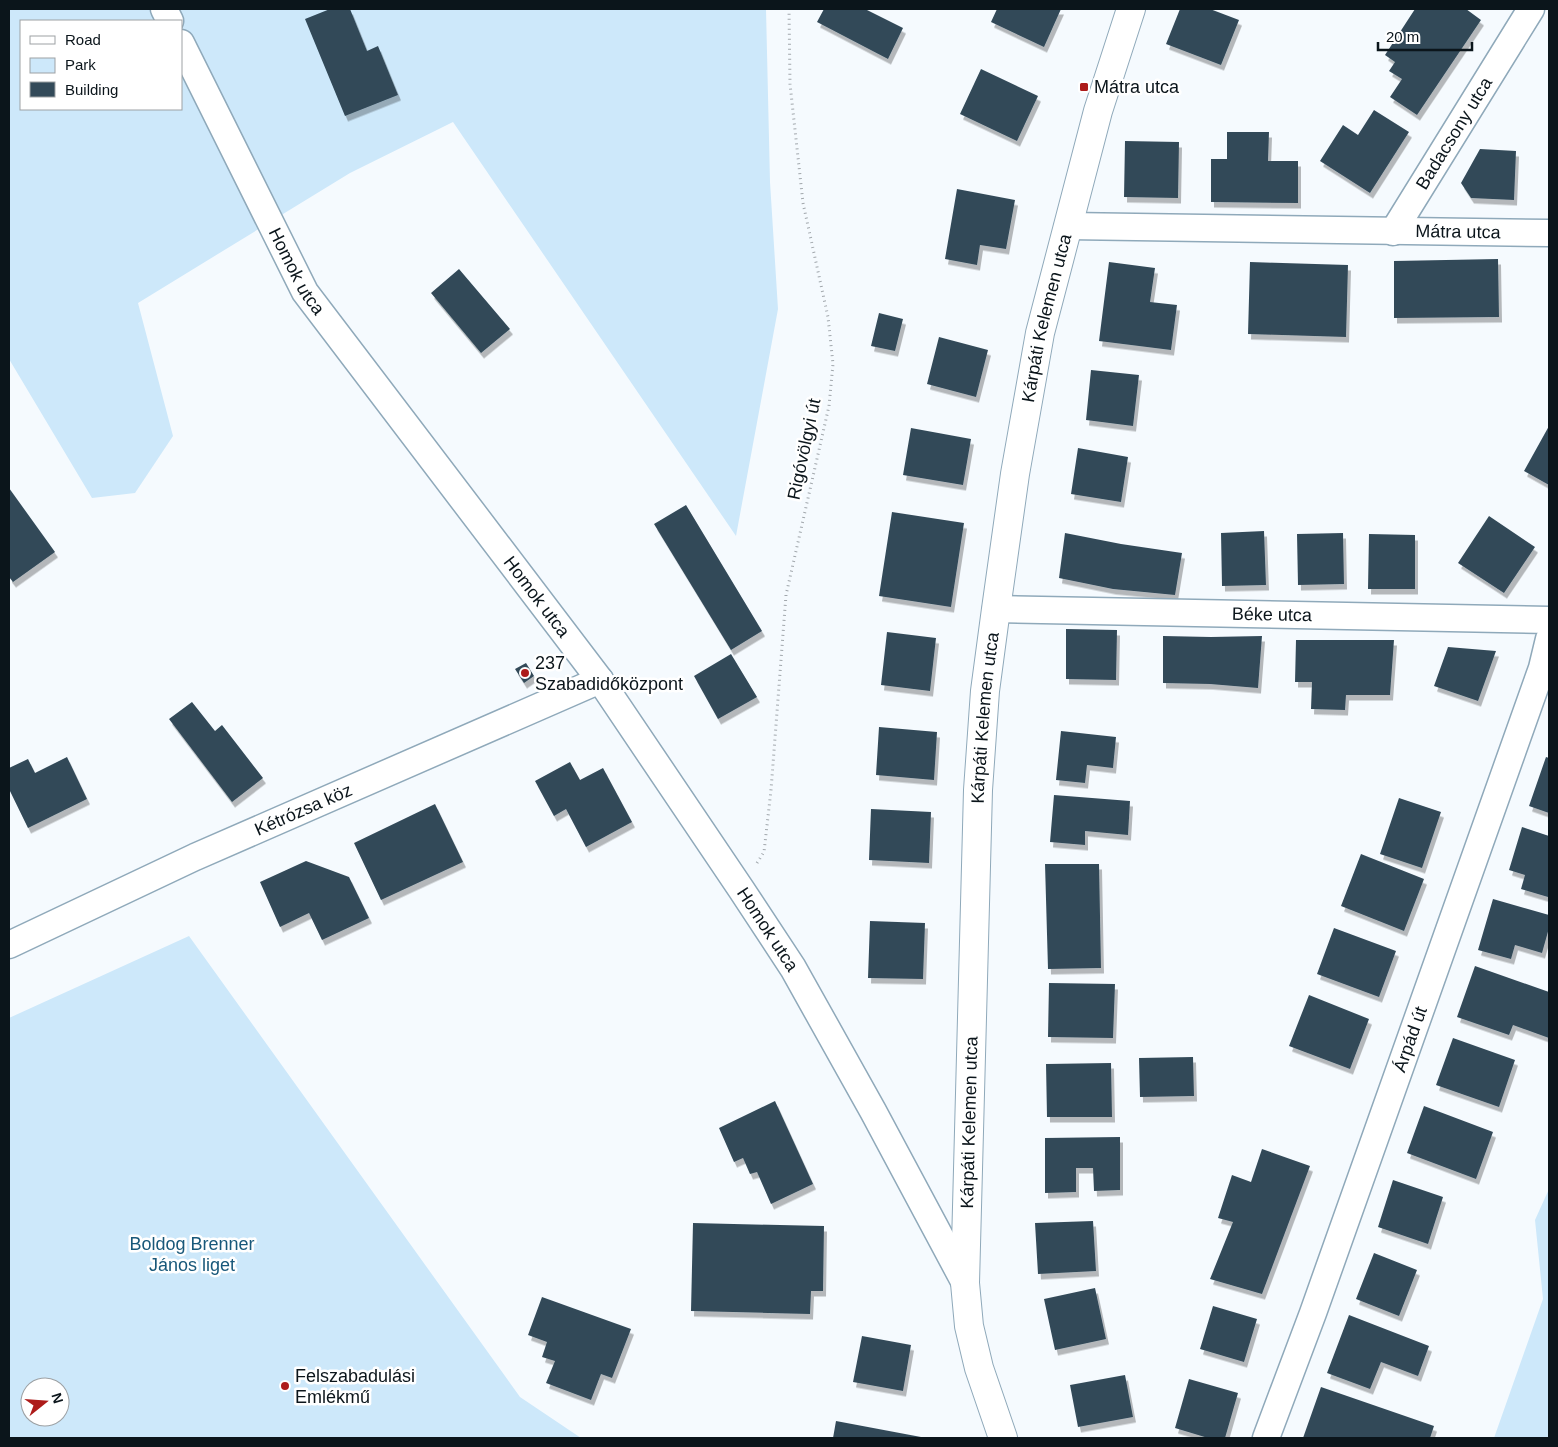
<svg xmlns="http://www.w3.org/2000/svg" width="1558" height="1447" font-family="Helvetica,sans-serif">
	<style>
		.green { fill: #cde8fa; fill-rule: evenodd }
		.building { fill: #334a59; filter: url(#shadow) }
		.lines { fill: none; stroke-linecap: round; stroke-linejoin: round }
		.street-casing { stroke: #8fa9ba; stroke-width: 29 }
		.secondary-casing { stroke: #8fa9ba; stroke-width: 30 }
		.path { stroke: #a1a7ac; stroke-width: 3; stroke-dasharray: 1 4; stroke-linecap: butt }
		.street { stroke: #fff; stroke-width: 26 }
		.secondary { stroke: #fff; stroke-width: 28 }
		.poi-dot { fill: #ad1b1a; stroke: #fff; stroke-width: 2 }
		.labels { text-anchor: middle; stroke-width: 5; stroke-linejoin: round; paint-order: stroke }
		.poi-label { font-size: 18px; fill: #0b151b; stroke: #fff; text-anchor: start }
		.street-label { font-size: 18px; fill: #0b151b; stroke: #fff }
		.park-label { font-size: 18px; fill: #18587a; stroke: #fff }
	</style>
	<defs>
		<filter id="shadow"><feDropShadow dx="3" dy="5.5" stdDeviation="0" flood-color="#0004"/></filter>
	</defs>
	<rect width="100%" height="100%" fill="#f5fafe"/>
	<path class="green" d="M9,9H766L770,182L778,309L736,536L453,122L350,173L138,303L173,436L135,493L92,498L9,359ZM21,21H181V109H21Z
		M189,936L520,1397L581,1438H9V1018ZM30,1387H60V1417H30Z
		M1549,1189V1438H1494L1543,1299L1535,1220Z"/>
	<path class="building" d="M330,9H350L367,51L378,46L398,95L345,116L305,19Z
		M824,9H865L903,28L888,59L817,22Z
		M997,9H1061L1044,47L991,22Z
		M1180,9H1210L1239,20L1221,65L1166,44Z
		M1415,9H1466L1481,20L1417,115L1390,97L1402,79L1389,71L1395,62L1385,55Z
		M981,69L1038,96L1017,141L960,114Z
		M1374,110L1409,132L1370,193L1320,161L1343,125L1358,135Z
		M1227,132H1269L1268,161H1298V203L1211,202V159H1227Z
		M1125,141L1179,142L1178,198L1124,197Z
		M1480,149L1516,151L1514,200L1471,198L1461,183Z
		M957,189L1015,200L1006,249L980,245L977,265L945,259Z
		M1498,259L1499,317L1394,318V261Z
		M1109,262L1155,268L1150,302L1177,305L1171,350L1099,341Z
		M1250,262L1348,265L1346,337L1248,334Z
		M459,269L510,329L481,353L431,293Z
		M879,313L903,319L895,351L871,346Z
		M939,337L988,350L976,397L927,384Z
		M1091,370L1139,375L1133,426L1086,420Z
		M1549,426V485L1524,471Z
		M911,428L971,439L963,485L903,475Z
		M1078,448L1128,457L1121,502L1071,494Z
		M9,488L55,552L13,582L9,577Z
		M686,505L762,631L731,650L654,524Z
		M892,512L964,523L951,607L879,596Z
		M1489,516L1535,547L1504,593L1458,563Z
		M1264,531L1266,585L1222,586L1221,533Z
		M1065,533L1121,544L1182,553L1175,595L1113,589L1059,578Z
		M1343,533L1344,584L1298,585L1297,534Z
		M1369,534L1415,535V589H1368Z
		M1066,629L1117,630L1116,680L1066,679Z
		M887,632L936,638L930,691L881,685Z
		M1163,636L1211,637L1262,636L1258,688L1210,684L1163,683Z
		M1296,640H1394L1390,695H1346L1345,710L1311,709L1312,682H1295Z
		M1448,647L1496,651L1478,701L1434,686Z
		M731,654L757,697L718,719L694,676Z
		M526,663L534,676L524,683L515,669Z
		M192,702L215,731L222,725L263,778L232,802L169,719Z
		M879,727L937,732L934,780L876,775Z
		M1061,731L1116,737L1113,768L1087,765L1085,783L1056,780Z
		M67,757L87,799L28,828L9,789V768L28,759L35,773Z
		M1546,757L1549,758V813L1529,806Z
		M570,762L580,780L603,768L632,822L586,847L566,809L554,816L535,781Z
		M1054,795L1130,801L1128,835L1085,831V845L1050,842Z
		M1399,798L1441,812L1422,868L1380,854Z
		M435,804L463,862L381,900L354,843Z
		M871,809L931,812L929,863L869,860Z
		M1522,827L1549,836L1548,897L1521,889L1525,875L1509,870Z
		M1361,854L1424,879L1404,931L1341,906Z
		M306,861L349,877L369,918L322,940L309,913L280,927L260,882Z
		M1045,864H1099L1101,968L1048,969Z
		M1493,899L1549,915V928L1542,953L1515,945L1511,959L1478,950Z
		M870,921L925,923L923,979L868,978Z
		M1334,928L1396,951L1379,997L1317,974Z
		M1475,966L1549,992V1038L1513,1025L1509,1035L1457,1017Z
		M1049,983L1115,984L1113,1038L1048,1037Z
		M1309,995L1369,1019L1350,1069L1289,1046Z
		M1453,1038L1515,1060L1499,1107L1436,1085Z
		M1193,1057L1194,1096L1140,1097L1139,1058Z
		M1111,1063L1112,1117H1047L1046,1064Z
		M775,1101L813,1184L771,1204L757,1172L750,1174L743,1158L734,1162L719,1128Z
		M1424,1106L1493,1132L1476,1179L1407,1153Z
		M1120,1137V1190L1094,1191L1093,1168H1076V1192L1045,1193V1138Z
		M1262,1149L1310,1166L1262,1294L1210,1279L1233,1222L1218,1218L1232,1175L1251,1182Z
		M1393,1180L1443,1197L1428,1244L1378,1227Z
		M1093,1221L1096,1271L1038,1274L1035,1223Z
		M693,1223L824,1226L823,1291H811L810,1314L691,1311Z
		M1374,1253L1417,1270L1399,1316L1356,1299Z
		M1095,1288L1106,1339L1055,1350L1044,1299Z
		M542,1297L631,1329L612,1378L601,1374L591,1400L546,1383L555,1361L542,1357L547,1342L528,1335Z
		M1213,1306L1257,1319L1244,1362L1200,1349Z
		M1349,1315L1429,1346L1418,1376L1381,1362L1370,1389L1327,1373Z
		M862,1336L911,1345L903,1391L853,1382Z
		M1125,1375L1133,1417L1078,1427L1070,1385Z
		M1189,1379L1238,1393L1225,1438H1208L1175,1428Z
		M1321,1387L1434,1426L1430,1438H1303Z
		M836,1421L921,1437V1438H833Z"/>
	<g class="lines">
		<g class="street-casing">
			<g id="street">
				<path d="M164,9L170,21"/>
				<path id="s1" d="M181,43L305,292L600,680L741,889L793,968L873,1111L965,1283"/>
				<path id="s2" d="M1068,226L1549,233"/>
				<path id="s3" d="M1393,232L1531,9"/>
				<path id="s4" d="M996,609L1549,620"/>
				<path id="s5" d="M9,945L195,857L600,680"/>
				<path id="s6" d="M1266,1438L1313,1313L1542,668L1549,639"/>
			</g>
		</g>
		<g class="secondary-casing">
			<g id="secondary">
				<path id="s7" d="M1003,1438L979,1368L969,1326L965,1283L978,790L985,691L996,609L1015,474L1040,333L1098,111L1131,9"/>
			</g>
		</g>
		<path class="path" d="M757,863L764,852L771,790L786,595L829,406L833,364L828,317L803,203L790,84L789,9"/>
		<use href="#street" class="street"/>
		<use href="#secondary" class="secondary"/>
	</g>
	<g class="poi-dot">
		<rect x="1079" y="82" width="10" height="10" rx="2.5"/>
		<circle cx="525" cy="673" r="5"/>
		<circle cx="285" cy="1386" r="5"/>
	</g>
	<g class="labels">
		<g class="poi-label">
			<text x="1094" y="93">Mátra utca</text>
			<text x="535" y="669">237<tspan x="535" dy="21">Szabadidőközpont</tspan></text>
			<text x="295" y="1382">Felszabadulási<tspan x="295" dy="21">Emlékmű</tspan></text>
		</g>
		<g class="street-label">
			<text dy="6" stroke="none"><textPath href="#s3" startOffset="116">Badacsony utca</textPath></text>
			<text dy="6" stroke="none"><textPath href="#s2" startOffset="390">Mátra utca</textPath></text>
			<text dy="6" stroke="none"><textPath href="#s1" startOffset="256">Homok utca</textPath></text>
			<text dy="6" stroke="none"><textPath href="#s7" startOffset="1131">Kárpáti Kelemen utca</textPath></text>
			<text transform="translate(804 449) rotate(-78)" y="6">Rigóvölgyi út</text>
			<text dy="6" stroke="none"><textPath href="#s1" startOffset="661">Homok utca</textPath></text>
			<text dy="6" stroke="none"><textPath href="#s4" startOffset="276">Béke utca</textPath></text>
			<text dy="6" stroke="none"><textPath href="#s7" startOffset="726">Kárpáti Kelemen utca</textPath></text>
			<text dy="6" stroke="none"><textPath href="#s5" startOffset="324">Kétrózsa köz</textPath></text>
			<text dy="6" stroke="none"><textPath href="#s1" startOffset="1066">Homok utca</textPath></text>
			<text dy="6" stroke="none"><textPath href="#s6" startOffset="424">Árpád út</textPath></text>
			<text dy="6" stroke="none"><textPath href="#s7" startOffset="321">Kárpáti Kelemen utca</textPath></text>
		</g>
		<g class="park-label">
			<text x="192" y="1250">Boldog Brenner<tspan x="192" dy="21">János liget</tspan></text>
		</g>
	</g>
	<rect width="1558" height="1447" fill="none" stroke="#0b151b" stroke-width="20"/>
	<rect x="20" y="20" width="162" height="90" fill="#ffffff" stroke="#9da1a4"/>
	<rect x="30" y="36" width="25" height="8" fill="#ffffff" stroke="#9da1a4"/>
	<text x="65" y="45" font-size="15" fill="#0b151b">Road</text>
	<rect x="30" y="58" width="25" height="15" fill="#cde8fa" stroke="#9da1a4"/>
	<text x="65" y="70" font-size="15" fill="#0b151b">Park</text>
	<rect x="30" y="82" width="25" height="15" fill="#334a59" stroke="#9da1a4"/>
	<text x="65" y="95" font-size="15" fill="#0b151b">Building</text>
	<g transform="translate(45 1402) rotate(73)"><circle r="24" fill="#ffffff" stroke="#9da1a4"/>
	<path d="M0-4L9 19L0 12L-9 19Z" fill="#ad1b1a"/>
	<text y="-8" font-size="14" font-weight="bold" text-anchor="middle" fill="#0b151b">N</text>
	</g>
	<path d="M1378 42v8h94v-8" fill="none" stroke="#0b151b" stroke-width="2.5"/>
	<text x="1386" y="42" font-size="15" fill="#0b151b" stroke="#ffffff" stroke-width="4" paint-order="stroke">20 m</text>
</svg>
